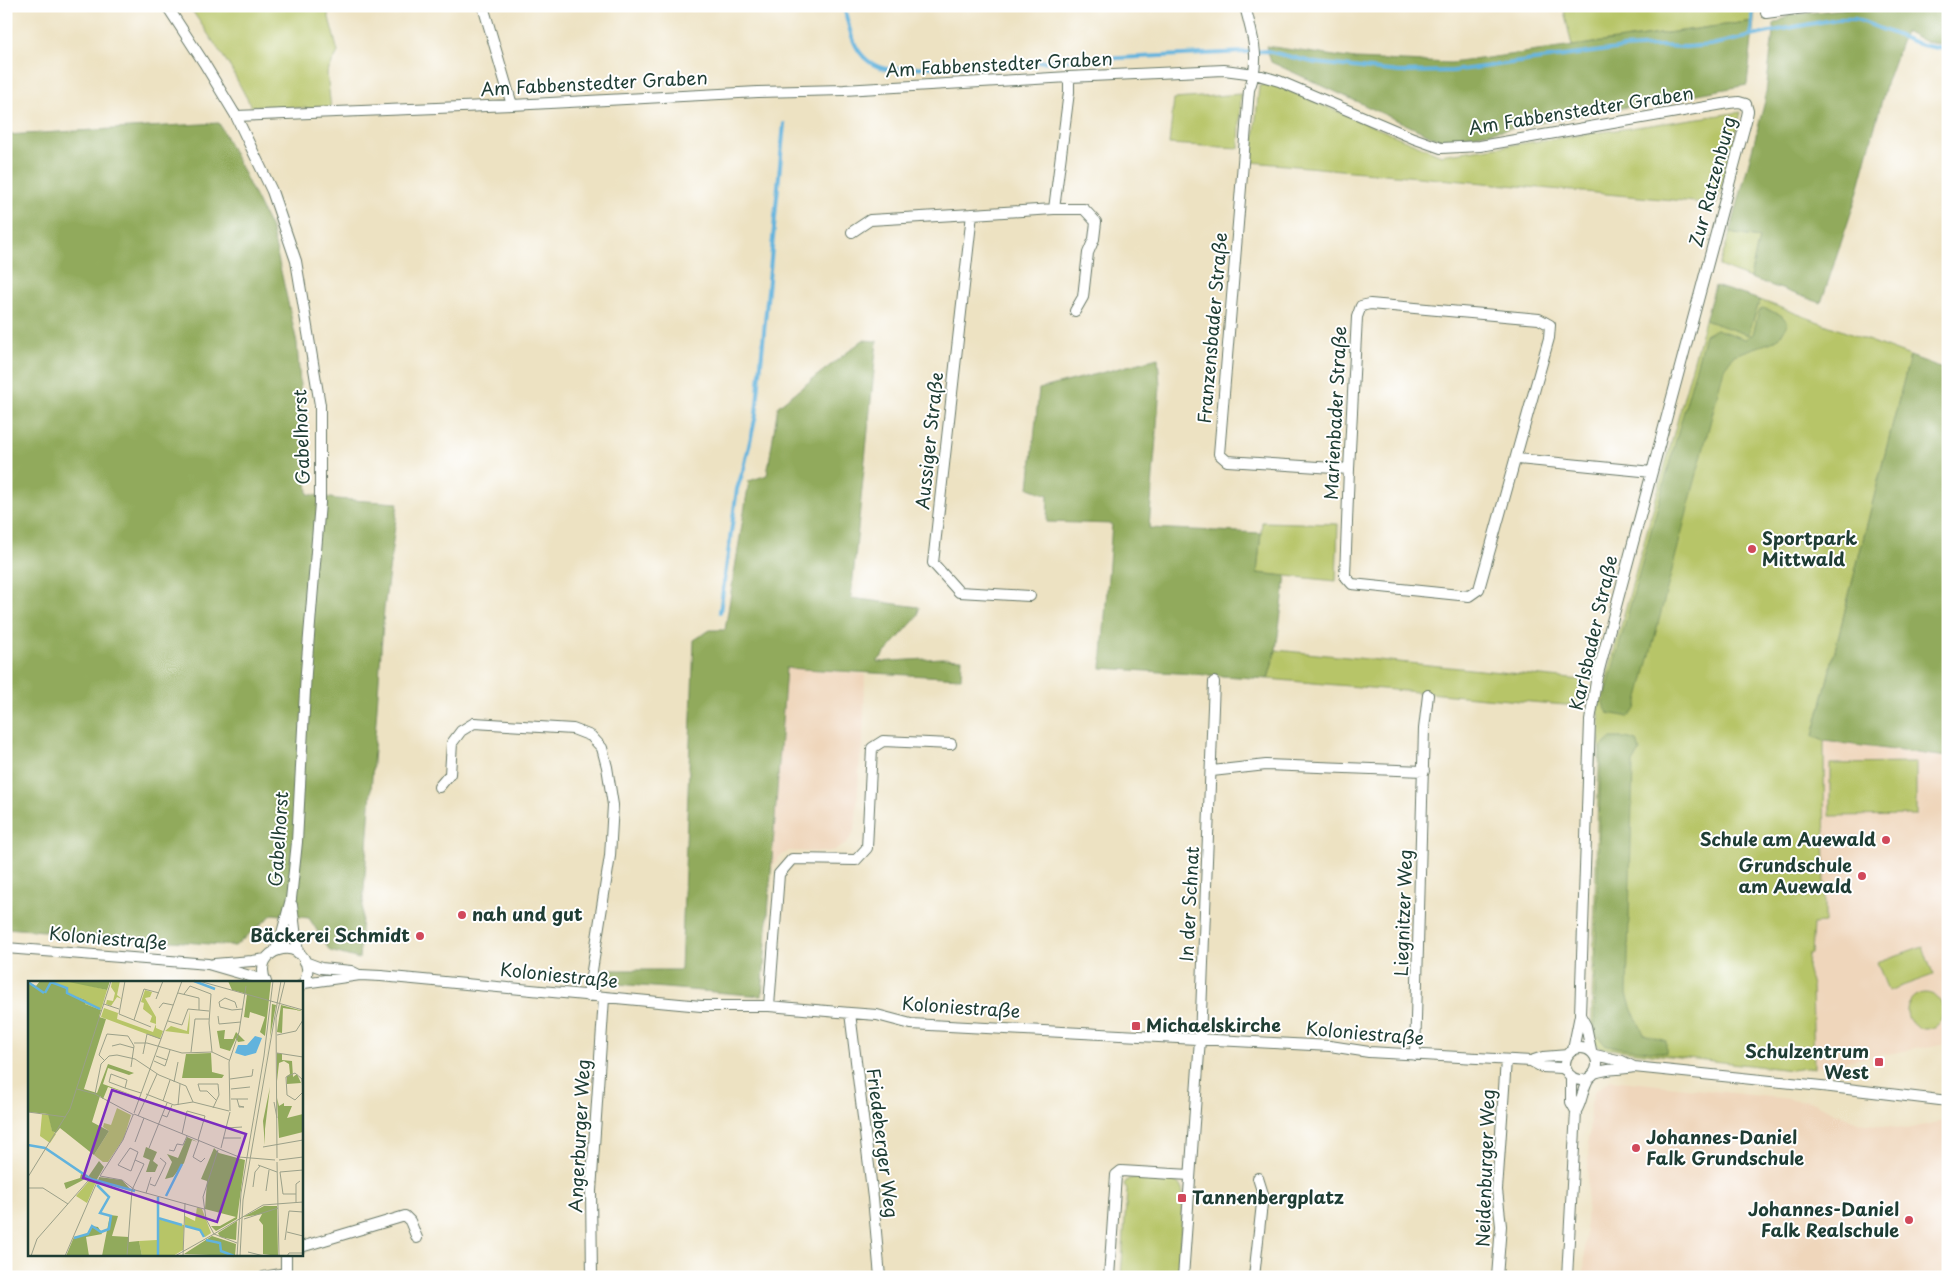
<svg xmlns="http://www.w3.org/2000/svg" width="1954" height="1283" font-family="'Playpen Sans',sans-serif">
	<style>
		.built { fill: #efd6bb }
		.green { fill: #b7c567; stroke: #6b814e }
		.forest { fill: #91aa5c; stroke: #587448 }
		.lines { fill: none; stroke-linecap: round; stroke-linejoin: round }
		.stream { stroke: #62b3dd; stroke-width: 4 }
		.minor-casing { stroke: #677766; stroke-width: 12 }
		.minor { stroke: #fff; stroke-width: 10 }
		.poi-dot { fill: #d1495b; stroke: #fff; stroke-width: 2 }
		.labels { text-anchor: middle; stroke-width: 4; stroke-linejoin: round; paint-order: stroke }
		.street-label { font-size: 18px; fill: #1f3d34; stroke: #fff }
		.poi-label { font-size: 18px; font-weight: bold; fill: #1f3d34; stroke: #fff; text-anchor: start }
		.inset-river { fill: none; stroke: #62b3dd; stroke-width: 2.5 }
		.inset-road { fill: none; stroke: #9ba089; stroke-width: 1 }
		.view { fill: #7b2cbf; fill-opacity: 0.15; stroke: #7b2cbf; stroke-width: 2.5 }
		.inset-edge { fill: none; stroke: #1f3d34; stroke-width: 2.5 }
	</style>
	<rect width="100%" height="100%" fill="#fff"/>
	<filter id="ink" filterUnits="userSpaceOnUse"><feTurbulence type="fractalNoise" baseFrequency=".02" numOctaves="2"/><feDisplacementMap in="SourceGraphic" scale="10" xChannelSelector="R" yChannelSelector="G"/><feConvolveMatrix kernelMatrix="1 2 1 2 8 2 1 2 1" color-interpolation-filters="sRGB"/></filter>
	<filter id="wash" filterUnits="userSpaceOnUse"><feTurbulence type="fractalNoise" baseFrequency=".0096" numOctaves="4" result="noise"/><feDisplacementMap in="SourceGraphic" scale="20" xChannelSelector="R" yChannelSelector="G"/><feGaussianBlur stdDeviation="1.12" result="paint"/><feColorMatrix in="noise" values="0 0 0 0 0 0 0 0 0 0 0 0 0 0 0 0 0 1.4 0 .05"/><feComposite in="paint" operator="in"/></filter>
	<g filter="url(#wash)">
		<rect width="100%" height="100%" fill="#ede2c2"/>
		<path class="built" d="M786,668L865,674L863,748L860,759L856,823L853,834L846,844L835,850L823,852L789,851L779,857L773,866L770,876Z
			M1824,741L1948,757V1043L1814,1067L1808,954L1811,953L1813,924L1825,923Z
			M1611,1080L1809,1101L1860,1123L1906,1129L1948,1120V1277H1584L1590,1109L1594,1091Z"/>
		<path class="green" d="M189,6H326L338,52L327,73L331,109L251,106L229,65Z
			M1563,6H1755L1754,21L1572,46Z
			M1270,83L1441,155L1741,112L1717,204L1252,162L1259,86Z
			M1241,94L1239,148L1169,144L1174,99Z
			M1730,233L1759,238L1750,278L1719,266Z
			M1760,300L1910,356L1813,736L1824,741L1825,923L1813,924L1811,954L1808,955L1807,967L1812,986L1814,1067L1792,1070L1600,1048L1591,1037L1600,721L1598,709L1705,320L1748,334Z
			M1262,522L1338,524L1336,581L1257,573Z
			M1276,650L1582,680L1577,706L1268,679Z
			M1916,763V815L1830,816V764Z
			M1923,946L1933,975L1888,991L1877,962Z
			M1907 1011a18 18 0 1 1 36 0a18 18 0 1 1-36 0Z
			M1135,1177L1172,1180C1179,1182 1181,1187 1183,1193L1178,1277H1121L1127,1190L1124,1184L1128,1179Z"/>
		<path class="forest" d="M1869,6H1948V45L1926,42L1905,31L1887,81L1856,198L1821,303L1750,278L1759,238L1730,233L1765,101L1774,24L1790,15Z
			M1754,21L1747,85L1442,141L1271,62L1266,46L1355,59L1451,63Z
			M219,123L272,231L297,343L308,494L336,499L398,503L384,609L359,959L330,951L309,918L273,914L235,946L6,928V135Z
			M1715,286L1760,300L1748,335L1705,320Z
			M1763,308L1781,315L1788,323L1780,337L1772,342L1734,355L1724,369L1636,709L1629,717L1608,713L1603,704L1705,335L1716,329L1745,339L1753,334L1759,311Z
			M863,340L877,341L851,598L919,607L918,616L877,662L942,658L962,659L961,678L786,668L762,996L605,983L603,970H681L694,640L710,630H725L749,481L767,475L778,406Z
			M1910,356L1948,370V757L1824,741L1813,736Z
			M1158,358L1160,386L1149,528L1261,533L1257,573L1286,576L1276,650L1268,679L1101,668L1112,524L1047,522L1048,495L1029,488L1039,389Z
			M1611,738H1626L1637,741L1640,751L1633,763L1627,994L1632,1010L1644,1034L1666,1041V1053L1606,1046L1594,1031L1601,747Z"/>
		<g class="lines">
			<path class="stream" d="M844,6C850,34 855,62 886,69L1267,51L1316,63L1399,72L1453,71L1623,48L1659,46L1685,47L1711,45L1783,29L1837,19H1856L1922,45L1948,50
				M1751,36L1753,6
				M720,612L737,489L744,468L756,415L784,124"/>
		</g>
	</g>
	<g filter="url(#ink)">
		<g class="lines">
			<g class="minor-casing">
				<path id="minor" d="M167,6L204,63L236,116L272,191L296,261L320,405V503L306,672L297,842L291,899L281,937L275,951
					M483,6L512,105
					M1245,6C1253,39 1261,58 1249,90L1219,454L1227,461L1349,469
					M1767,6L1766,13L1820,6
					M236,116L512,105L758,92L844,90L1069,77L1224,70L1255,74L1279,81L1413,138L1441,148L1480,146L1729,103L1739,102L1746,104L1748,111L1746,121L1596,681L1590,721L1580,1015L1573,1050
					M1054,209L1069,92V77
					M852,232L870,220L972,214
					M1370,304L1539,319L1550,325L1549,338L1479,589L1469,596L1352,584L1345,576L1349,469L1357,317L1361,306Z
					M1517,459L1652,472
					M1030,596L959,592L933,563L972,214L1054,209H1084L1096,222L1094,239L1088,253L1083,297L1075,311
					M1212,771L1266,765L1424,771
					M439,787L450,774L452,743L461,731L474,723L573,729L591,736L602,748L607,767L613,805L610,856L588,996
					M292,905L298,953
					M6,948L208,964L264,980
					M305,962L321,968L351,971L357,974
					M214,964L252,961L266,959
					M266,982C250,948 303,935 307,968C308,975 306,981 301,986
					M304,983L360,975L381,976L701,1006H769L850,1013L877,1015L911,1024L1330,1046L1369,1052L1531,1061L1543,1057L1568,1055
					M769,1006L779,874L792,859L856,860L867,848L872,748L883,741L951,744
					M850,1013L873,1198L880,1277
					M1580,1015L1586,1026L1591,1050
					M1565 1064a16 16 0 1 1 32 0a16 16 0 1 1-32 0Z
					M1415,1055L1424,729L1428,695
					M1595,1055L1622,1061L1634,1067
					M1531,1061L1542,1067L1562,1068L1567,1071
					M1595,1073C1607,1068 1621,1070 1634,1067L1831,1087L1948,1101
					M1576,1111C1583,1100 1582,1088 1589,1078
					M301,1247L405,1216L410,1221L417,1238
					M286,1254V1277
					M264,1277L286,1273
					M592,1277L591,1191L604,998
					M1109,1277L1116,1175L1121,1171L1190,1175
					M1183,1277L1200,1039L1214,682
					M1254,1277L1263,1194L1258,1178
					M1497,1277L1501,1226L1497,1190L1506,1060
					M1567,1277L1576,1111L1571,1102V1076"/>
			</g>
			<use href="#minor" class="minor"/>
		</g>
	</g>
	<g class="poi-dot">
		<circle cx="1752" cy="549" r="5"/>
		<circle cx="1886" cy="840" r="5"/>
		<circle cx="1862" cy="876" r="5"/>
		<circle cx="462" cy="915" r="5"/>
		<circle cx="420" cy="936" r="5"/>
		<rect x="1131" y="1021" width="10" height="10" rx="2.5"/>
		<rect x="1874" y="1057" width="10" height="10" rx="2.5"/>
		<circle cx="1636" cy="1148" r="5"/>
		<rect x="1177" y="1193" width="10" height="10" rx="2.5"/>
		<circle cx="1909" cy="1220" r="5"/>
	</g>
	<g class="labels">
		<g class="street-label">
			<text transform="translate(999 65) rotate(-3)" y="6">Am Fabbenstedter Graben</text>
			<text transform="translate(594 84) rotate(-3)" y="6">Am Fabbenstedter Graben</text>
			<text transform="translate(1581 111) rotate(-9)" y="6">Am Fabbenstedter Graben</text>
			<text transform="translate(1713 182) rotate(-75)" y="6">Zur Ratzenburg</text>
			<text transform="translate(1213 328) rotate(-85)" y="6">Franzensbader Straße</text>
			<text transform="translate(1336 413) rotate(-87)" y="6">Marienbader Straße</text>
			<text transform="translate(302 437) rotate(-92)" y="6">Gabelhorst</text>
			<text transform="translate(930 441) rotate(-84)" y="6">Aussiger Straße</text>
			<text transform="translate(1594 633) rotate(-77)" y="6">Karlsbader Straße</text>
			<text transform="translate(279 839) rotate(-86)" y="6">Gabelhorst</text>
			<text transform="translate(1190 904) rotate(-87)" y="6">In der Schnat</text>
			<text transform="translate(1404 913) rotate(-88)" y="6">Liegnitzer Weg</text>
			<text transform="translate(108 939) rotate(5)" y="6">Koloniestraße</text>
			<text transform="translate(559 976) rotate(6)" y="6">Koloniestraße</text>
			<text transform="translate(961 1008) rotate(4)" y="6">Koloniestraße</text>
			<text transform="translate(1365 1034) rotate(5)" y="6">Koloniestraße</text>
			<text transform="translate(580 1136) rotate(-87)" y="6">Angerburger Weg</text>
			<text transform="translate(882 1143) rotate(83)" y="6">Friedeberger Weg</text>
			<text transform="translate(1486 1168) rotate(-88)" y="6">Neidenburger Weg</text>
		</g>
		<g class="poi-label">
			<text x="1762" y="545">Sportpark<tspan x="1762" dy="21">Mittwald</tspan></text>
			<text x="1876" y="846" text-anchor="end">Schule am Auewald</text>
			<text x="1852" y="872" text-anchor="end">Grundschule<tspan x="1852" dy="21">am Auewald</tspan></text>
			<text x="472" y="921">nah und gut</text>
			<text x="410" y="942" text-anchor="end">Bäckerei Schmidt</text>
			<text x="1146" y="1032">Michaelskirche</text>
			<text x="1869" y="1058" text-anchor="end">Schulzentrum<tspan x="1869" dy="21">West</tspan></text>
			<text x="1646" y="1144">Johannes-Daniel<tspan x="1646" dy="21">Falk Grundschule</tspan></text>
			<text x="1192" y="1204">Tannenbergplatz</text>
			<text x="1899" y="1216" text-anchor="end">Johannes-Daniel<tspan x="1899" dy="21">Falk Realschule</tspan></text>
		</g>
	</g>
	<g transform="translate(28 981)">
		<rect width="275" height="275" fill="#ede2c2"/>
		<path d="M23,0H42L79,9L73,29L57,23L58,19L38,12L39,8ZM84,0H92L89,14L94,18L89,16L83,25L78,23L79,19L85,20L87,12L83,6ZM117,9L124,11L122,16L117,17L128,36V47L135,50L132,58L73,36L76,27L90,32L89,38L125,51L128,43L122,41L124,35L115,28L116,22L113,21ZM162,30L161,53L137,50L143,45L159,50ZM89,127L103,134L96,157L80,181H75L66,174L81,150L75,146L76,142L83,144ZM14,133L21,134L24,149L28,153L22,162L12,155ZM61,200L68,201L59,222L48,215ZM169,226L174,228L183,252L177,256L172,249L157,245V235L167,240ZM129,238L156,244L155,269L145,275H114L111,260L129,259Z" fill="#b7c567"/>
		<path d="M12,0H23L39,8L38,12L58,19L57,23L73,29L71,36L78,38L56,108L69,112L80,83L106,92L101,94L80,87L75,103L110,116L80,106L75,118L72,115L64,141L81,150L66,174L32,147L28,152L24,150L20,133L0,131V1L8,5ZM36,0H82L79,9ZM200,0H243L237,55L232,51L237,36L222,31L221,37L216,36L219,13L204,9ZM244,23L248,24L220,176L242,57ZM253,24L275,30L255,27L254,52L249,51ZM197,49L196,58H205L208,51L217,60L210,61L208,57L202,70L192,67L189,50ZM183,72L184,91L196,94L194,97H154L158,73ZM249,72L254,73V79L264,80L265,96L269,93L273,102L259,103V95L262,93L261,83L256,80L251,82L249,100ZM242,106L237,148V164L235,140ZM249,117L251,125L256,122V125H264L259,137L275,133V151L251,157ZM159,156L170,161L164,159L156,182L145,196L137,198L144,181L139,173L150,177ZM118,166L129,171L125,180L130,184L127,191H118L122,179L115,176ZM186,167L191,172L217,179L209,238L188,250L183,245H192L208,236L177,228L179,200L173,198ZM71,180L76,186L68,200L57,198L38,208L36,202L52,197L53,193L60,196ZM71,196L94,199L104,210L70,200ZM236,225H249L250,275L235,273V244L231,239L234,233L215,236ZM82,234L90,235L84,255L101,256V261L111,260L114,275H74ZM209,240L208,259L192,256L190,252ZM64,245L70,246L74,253L58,256L61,275H38L46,256L59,253ZM184,255L208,263L207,275L156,273Z" fill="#91aa5c"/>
		<path d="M227,55L234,57L228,72L217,75L207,72L210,64H219Z" fill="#62b3dd"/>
		<path class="inset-river" d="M166,0L187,8M0,1L16,12M17,12L23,1L39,7V12L72,28M0,164L17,167L63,198L107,210M138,215L154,183M130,216V275M130,237L154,244M157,245L172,249L176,256M46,257L60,253L64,245L73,251L81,248L83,235L72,232L81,216L69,204M178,259L192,262L193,270L206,275"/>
		<path class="inset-road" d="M97,0L91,33L123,46M171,0L275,29M150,12L171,17V29M156,13L162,5L183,13L181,42L184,71M128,18L135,0M76,23L91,28M131,27L135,22L145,24M209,27L207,21L197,17L191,21L192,26L204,29L215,28M190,35L191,43L213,41M106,39L116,8L131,12M140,40L154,44L160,28L181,30M249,54L268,50L275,39M106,62H119L154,72L184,71L201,79M84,65L92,63L106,67M163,71L167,38H181M249,72L275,76M115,73L119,53L133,58M128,75L139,79L142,69M76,79L71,74L79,53L100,55L106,65L103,86M126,80L137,85L139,79M267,92L274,98L275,111L267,119L259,114L258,96ZM202,98L224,95L225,88M146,101L150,81M97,107L99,99L83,93L81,101L97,107L113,112M49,108L67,113L106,134M203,108L222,106M67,113L73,83L81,75L89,74L107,78L131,94L158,105L165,121M118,113L146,124L165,121L201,130M203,118H220M209,118L211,125V126H216L211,125M135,120L142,99M246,121L249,137M150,124L152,103M185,127L191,114L190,103H170L172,110H179L188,119M202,130L201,81L211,51L218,5M0,131L38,136M106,132L154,0M106,133L211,176L247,179M105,134L95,159L72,195L94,199L107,209L176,228M134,134L139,136L144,124M110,135L129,93M198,147L214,146M154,153L159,130L177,135L170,159M195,157H213M171,159L165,176L173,181L177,177M107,161L116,137M235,166L275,159M102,167L110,171L103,190L90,184ZM121,167L139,122M193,167L202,131M141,169L146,170L149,163L155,164L159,155M249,177L248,37L257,0M251,179L275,176M249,181L251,275M230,184L249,191M0,196L42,128L83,0M122,203L127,205L138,182L132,177M225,206L227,191L232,185M0,207H15L40,223M238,210L241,189M118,212L123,196M268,213H255L252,191L275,189M268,221V203L272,200M216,238L250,227M259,251L275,255M257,259L261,230L275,231M209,262L186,253L235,224L275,221M220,271L236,275M3,275L9,258L60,200L69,201L37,275M99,275L104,209L116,183L107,179M147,275L186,253L178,238L175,216L190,169M155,275L157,222M209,275L213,212L236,75L245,0M212,275L215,219L253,0M259,275L261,272H275"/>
		<path class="view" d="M84,109L218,153L189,241L55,197Z"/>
		<rect width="275" height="275" class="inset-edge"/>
	</g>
	<rect width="1954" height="1283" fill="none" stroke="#fff" stroke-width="25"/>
</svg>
